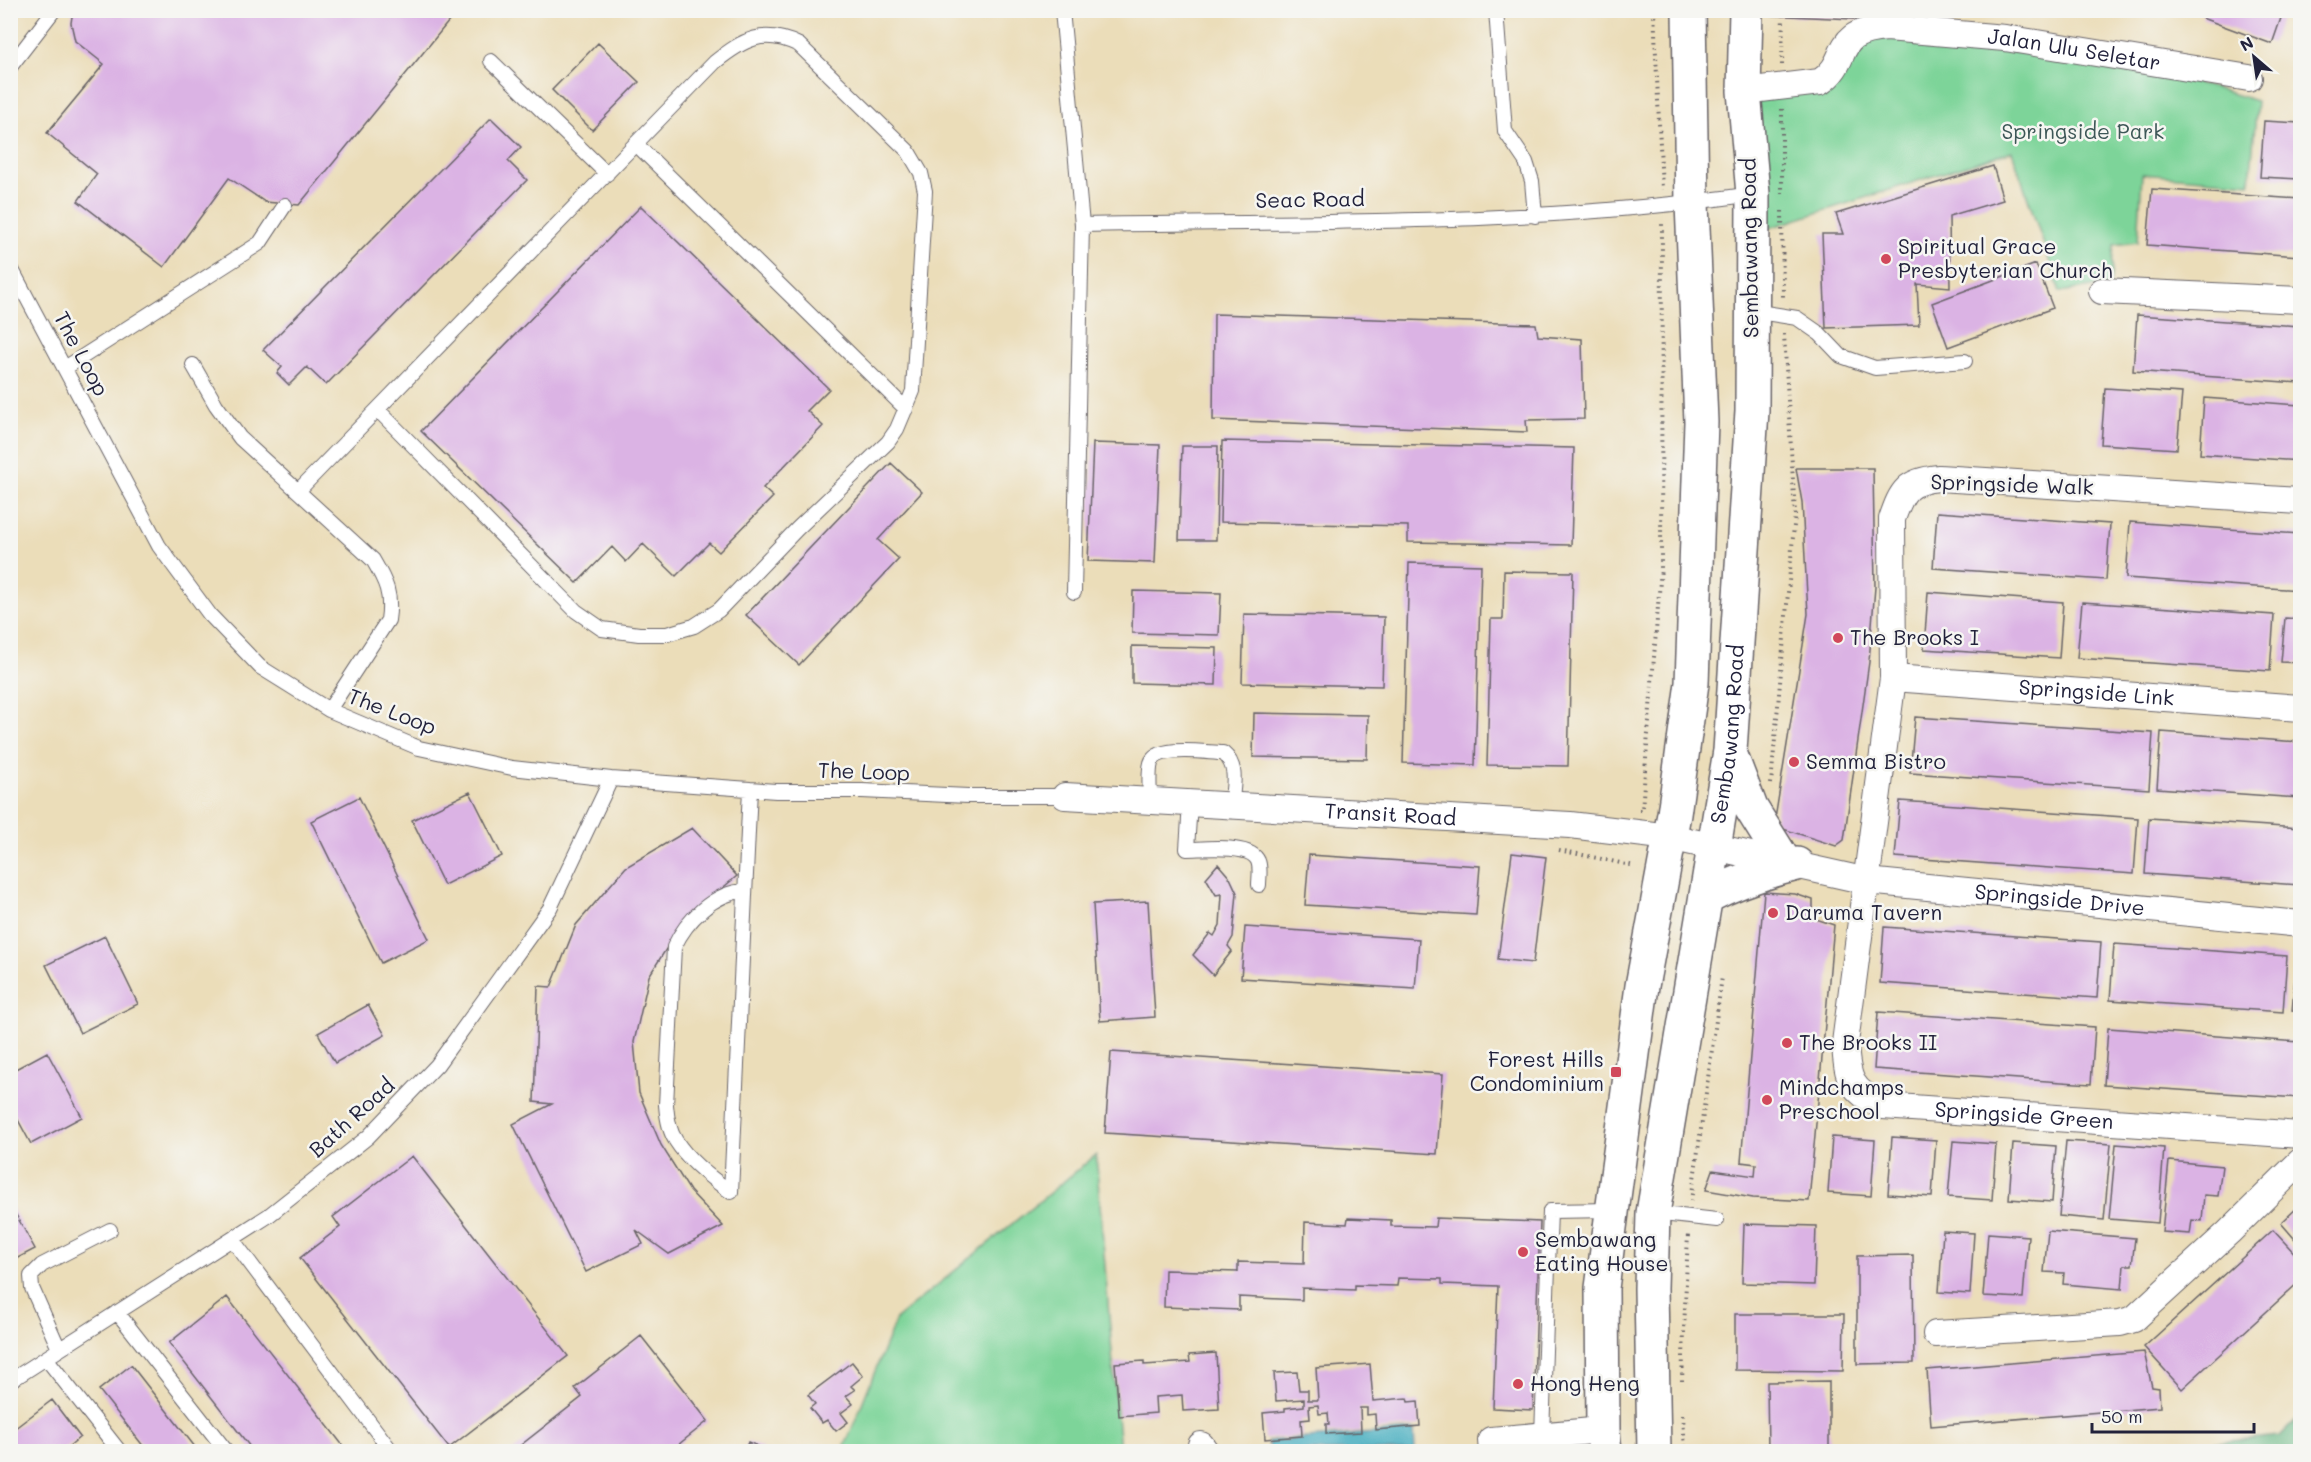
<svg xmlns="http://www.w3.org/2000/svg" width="2311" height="1462" font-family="Mali,sans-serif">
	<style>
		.green { fill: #7dd499; stroke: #507b6a; stroke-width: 1.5 }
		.forest { fill: #66b681; stroke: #446c5e; stroke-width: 1.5 }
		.water { fill: #3fabbe; stroke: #30667c; stroke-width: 1.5 }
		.building { fill: #dbb3e4 }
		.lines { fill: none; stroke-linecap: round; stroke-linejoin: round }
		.lane-casing { stroke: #686367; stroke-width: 16 }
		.street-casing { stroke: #686367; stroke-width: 28 }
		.primary-casing { stroke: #686367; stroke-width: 36 }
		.path { stroke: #686367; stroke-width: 4; stroke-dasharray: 1.5 4.5; stroke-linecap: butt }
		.lane { stroke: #fff; stroke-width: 14 }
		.street { stroke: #fff; stroke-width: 26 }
		.primary { stroke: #fff; stroke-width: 33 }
		.poi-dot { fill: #d1495b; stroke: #f6f6f2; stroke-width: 2 }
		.labels { text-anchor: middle; stroke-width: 5; stroke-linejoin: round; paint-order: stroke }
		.street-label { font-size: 21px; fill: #22223b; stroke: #f6f6f2 }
		.park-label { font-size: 21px; fill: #3d5757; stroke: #f6f6f2 }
		.poi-label { font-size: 21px; fill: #22223b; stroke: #f6f6f2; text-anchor: start }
	</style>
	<rect width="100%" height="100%" fill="#f6f6f2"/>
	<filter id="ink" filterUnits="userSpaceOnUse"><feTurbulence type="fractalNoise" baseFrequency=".0167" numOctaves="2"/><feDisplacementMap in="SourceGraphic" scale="12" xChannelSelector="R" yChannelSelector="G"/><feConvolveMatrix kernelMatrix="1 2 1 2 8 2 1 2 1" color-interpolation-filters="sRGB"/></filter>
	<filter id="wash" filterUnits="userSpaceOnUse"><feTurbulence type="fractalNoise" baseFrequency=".008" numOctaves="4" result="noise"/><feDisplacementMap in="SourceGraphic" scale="24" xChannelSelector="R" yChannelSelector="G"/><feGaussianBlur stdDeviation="1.35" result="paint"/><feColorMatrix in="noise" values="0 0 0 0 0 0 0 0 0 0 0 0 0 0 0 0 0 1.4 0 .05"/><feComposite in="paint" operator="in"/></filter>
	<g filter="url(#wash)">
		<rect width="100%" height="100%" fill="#ebddb9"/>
		<path class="green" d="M1857,33L2141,66L2257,101L2250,183L2142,174L2138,242L2114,245L2110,284L2060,292L2012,151L1760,231L1744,91L1828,88Z
			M1096,1155L1120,1451H843L896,1319Z"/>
		<path class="forest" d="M2300,1416V1451H2127L2280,1436Z"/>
		<path class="water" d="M1414,1430L1415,1451H1269L1268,1441Z"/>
		<g id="blocks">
			<path class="building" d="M73,10H458L299,205L265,202L229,178L164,267L78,201L97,174L47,133L104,64L75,41L71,23Z
				M1764,10H1942L1941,23L1763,15Z
				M2205,10H2259L2281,18L2272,44L2202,18Z
				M598,43L639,82L592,130L552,90Z
				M491,118L521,147L508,161L527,180L326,385L307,367L289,385L277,373L282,367L263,350Z
				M2264,121L2300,123V179L2260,177Z
				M1993,166L2003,200L1949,216L1950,287L1917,284L1919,325L1826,328L1822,234H1843L1836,214Z
				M2152,189L2300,199V256L2147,245Z
				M641,206L829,389L807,411L823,426L763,488L773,497L719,552L709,543L676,576L643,544L626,562L612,547L577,583L421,431Z
				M2036,264L2053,308L1948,347L1932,303Z
				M1214,314L1536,324L1538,336L1582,339L1584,419L1526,420L1527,432L1213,420Z
				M2137,315L2300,326V383L2133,371Z
				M2105,388L2182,393L2177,449L2101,444Z
				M2204,398L2300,405V461L2200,454Z
				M1222,441L1574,448L1571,545L1408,542V526L1220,522Z
				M1093,443L1160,445L1155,563L1088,561Z
				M1182,446H1218L1216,540H1179Z
				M891,463L922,492L878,540L899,559L799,665L746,615Z
				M1796,468H1873L1875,587L1869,662L1844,840L1836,846L1780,828L1775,819L1808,614L1802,502Z
				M1937,512L2110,524L2106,580L1933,568Z
				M2130,522L2300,534V590L2126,578Z
				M1409,563L1481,565L1475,765L1403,763Z
				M1504,571L1573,572L1568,766L1487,765L1491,619H1503Z
				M1133,591L1221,593L1219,635L1132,633Z
				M1928,592L2063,602L2059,658L1924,649Z
				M2082,602L2274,615L2270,671L2077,658Z
				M1244,614L1384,617L1382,686L1242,683Z
				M2285,618L2300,619V663L2281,662Z
				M1132,646L1217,648L1216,685L1132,683Z
				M1254,713L1368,715L1367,759L1253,757Z
				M1915,717L2153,733L2149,789L1910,773Z
				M2161,732L2300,742V798L2157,788Z
				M470,792L502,856L444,885L412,820Z
				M359,797L429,939L381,963L311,821Z
				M1900,801L2138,818L2134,874L1895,857Z
				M2149,818L2300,828V885L2145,874Z
				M692,828L737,876L685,919L649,976L634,1042L639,1093L661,1145L690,1191L723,1226L669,1254L636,1230L643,1244L586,1272L513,1124L552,1104L534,1102L538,986L551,987L576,925L626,867Z
				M1512,853L1546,857L1533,963L1498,959Z
				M1309,855L1480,866L1476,915L1305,905Z
				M1218,864L1230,878L1237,893L1233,937L1228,946L1232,951L1213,975L1193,955L1210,933L1214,936L1220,925L1222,894L1216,895L1206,878Z
				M1764,892L1795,894L1813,900V918L1834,925L1809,1201L1753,1198L1706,1190L1713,1170L1755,1176L1756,1164L1741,1162Z
				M1148,901L1155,1017L1100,1021L1093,904Z
				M1245,927L1419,939L1415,989L1241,978Z
				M1884,927L2101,942L2097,998L1880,983Z
				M105,936L138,1004L80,1033L46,965Z
				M2114,944L2287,956L2283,1012L2110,1000Z
				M2297,955H2300V1012L2292,1011Z
				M368,1005L385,1035L335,1063L318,1033Z
				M1878,1012L2095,1027L2091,1084L1874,1069Z
				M2108,1028L2300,1042V1098L2104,1085Z
				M47,1052L82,1117L31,1144L10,1105V1072Z
				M1111,1052L1443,1074L1437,1154L1105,1133Z
				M1832,1137L1875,1140L1871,1196L1828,1193Z
				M1892,1137L1936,1140L1932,1197L1888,1194Z
				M1953,1141L1996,1144L1992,1200L1948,1197Z
				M2066,1141L2111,1144L2104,1220L2059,1216Z
				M2013,1143L2056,1146L2052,1202L2009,1199Z
				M2116,1144L2164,1148L2158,1223L2109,1219Z
				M412,1156L568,1356L449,1448L300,1258L340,1227L333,1217Z
				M2169,1161L2222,1166L2218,1196L2204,1195L2202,1221L2192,1220L2190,1234L2162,1232Z
				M10,1204L35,1249L10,1262Z
				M2300,1205V1245L2281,1223Z
				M1348,1218L1391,1220V1226L1435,1227L1436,1218L1540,1222L1533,1410L1493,1408L1498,1286L1442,1284V1279L1398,1278L1397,1286L1355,1285V1290L1302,1288V1300L1239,1297V1310L1164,1307L1165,1270L1238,1272V1262L1304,1264L1305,1222L1347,1224Z
				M1744,1224L1816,1226L1814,1285L1742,1283Z
				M2273,1230L2300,1259V1281L2182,1389L2144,1347Z
				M1943,1231L1974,1233L1970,1294L1939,1292Z
				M2048,1231L2135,1238L2132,1265H2124L2122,1289L2063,1284L2064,1273L2044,1272Z
				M1988,1233L2028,1236L2023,1298L1983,1296Z
				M1913,1255L1914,1363L1857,1364V1256Z
				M227,1297L348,1452H254L169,1343Z
				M1735,1314H1844L1843,1371L1735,1370Z
				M641,1336L708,1421L669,1452H512L582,1397L575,1388Z
				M2144,1352L2152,1387L2159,1388L2160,1407L1931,1426L1927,1370Z
				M1216,1353L1219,1409L1183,1411L1182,1395L1155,1397L1156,1413L1119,1416L1115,1363L1144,1361V1365L1190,1362L1189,1355Z
				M852,1362L863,1376L851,1386L855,1390L846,1396L853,1404L841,1413L848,1422L836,1431L827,1420L822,1423L810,1408L815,1404L808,1395Z
				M1370,1364L1373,1401L1407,1398L1408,1402L1418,1401L1420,1426L1376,1430L1375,1414L1367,1415V1408H1360L1361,1432L1326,1434V1424H1329L1328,1413L1319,1414L1318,1405L1309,1406L1310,1419L1301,1420L1302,1436L1265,1439L1263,1413L1285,1411V1408L1304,1406V1399L1276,1401L1274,1373L1297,1372L1299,1390H1308V1400H1318L1316,1368Z
				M131,1365L199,1452H148L99,1390Z
				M1829,1381V1452H1768L1767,1382Z
				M52,1400L80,1437L62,1452H10V1432Z
				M748,1442L762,1448L761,1452H744Z"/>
		</g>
	</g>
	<g filter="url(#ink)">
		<use href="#blocks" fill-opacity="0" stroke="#686367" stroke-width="1.5"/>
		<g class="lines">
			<g class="lane-casing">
				<path id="lane" d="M1062,10L1082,225L1074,592
					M1496,10L1505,131L1526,162L1532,181L1535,216
					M491,61L607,174
					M10,67L54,10
					M636,144L906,409
					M1082,225C1305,221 1531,226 1753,194
					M10,266L159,546L210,615L260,667L329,710L419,748L512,768L611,779L776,791H862L968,796H1065
					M1752,311L1797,318L1820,334L1841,356L1875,368L1965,361
					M193,365L216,405L240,438L373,560C386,582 392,594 388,620L329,710
					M65,368L260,243L285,205
					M298,491L715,62C744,39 763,28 799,45L908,151L921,173L925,191L913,391L897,429L888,442L797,529L719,610L694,626L667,634H639L602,629L576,611L378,410
					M1150,801C1150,789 1148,774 1151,763C1157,744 1207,753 1223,753C1239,766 1233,787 1231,806
					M1190,803L1187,849C1204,849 1251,843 1258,861C1261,868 1259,878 1259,885
					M731,1192L750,789
					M731,1192C712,1179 688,1160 676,1141C669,1131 667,1117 666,1105L674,947C686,921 714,892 745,891
					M1653,1213L1717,1220
					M232,1239L392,1452
					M117,1312L227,1452
					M59,1349L32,1288L31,1276L42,1265L110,1230
					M46,1358L120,1452
					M10,1381L268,1216L368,1137L437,1065L550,908L611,779
					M1542,1435L1550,1211L1612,1210"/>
			</g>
			<g class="street-casing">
				<g id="street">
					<path id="s1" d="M1744,91L1820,82C1853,60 1829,32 1887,28L2005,38L2249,78"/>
					<path d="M2102,291L2300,300"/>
					<path id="s2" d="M2300,501L1939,478C1907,481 1902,490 1892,519L1893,678L1845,1043C1847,1079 1850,1090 1883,1106L2300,1135"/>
					<path id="s3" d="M1893,678L2300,708"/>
					<path id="s4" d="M1065,796L1570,825L1670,837L1867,881L2300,924"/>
					<path d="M1936,1334L2120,1323L2134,1319L2229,1232L2300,1162"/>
					<path d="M1201,1445L1206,1452"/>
					<path d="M1492,1452L1491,1440L1603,1430"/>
				</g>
			</g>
			<g class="primary-casing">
				<g id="primary">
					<path d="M1730,753L1751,808L1784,861"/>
					<path d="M1706,897C1735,882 1764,872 1797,864"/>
					<path d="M1605,1452L1603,1430L1602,1288L1642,986L1674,814L1692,683L1701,422L1692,203L1689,10"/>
					<path id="s5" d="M1654,1452L1651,1288L1653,1213L1730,751L1752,411L1753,194L1744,91L1746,10"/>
				</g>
			</g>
			<path class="path" d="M1654,10L1662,190
				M1782,65L1783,10
				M1782,109V194
				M1782,211L1783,299
				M1771,784L1795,514L1784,334
				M1639,810H1642L1661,568L1662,221
				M1559,850L1635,866
				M1691,1201L1722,977
				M1682,1381L1688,1233
				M1683,1415L1685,1452"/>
			<use href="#lane" class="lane"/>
			<use href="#street" class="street"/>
			<use href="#primary" class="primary"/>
		</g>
	</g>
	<g class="poi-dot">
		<circle cx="1886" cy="259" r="6"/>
		<circle cx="1838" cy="638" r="6"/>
		<circle cx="1794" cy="762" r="6"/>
		<circle cx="1773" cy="913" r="6"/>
		<circle cx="1787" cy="1043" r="6"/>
		<rect x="1610" y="1066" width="12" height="12" rx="3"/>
		<circle cx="1767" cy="1100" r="6"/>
		<circle cx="1523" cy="1252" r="6"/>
		<circle cx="1518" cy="1384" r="6"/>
	</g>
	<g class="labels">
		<g class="street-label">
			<text dy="7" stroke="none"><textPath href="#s1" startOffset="357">Jalan Ulu Seletar</textPath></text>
			<text transform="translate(1310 200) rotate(-1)" y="7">Seac Road</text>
			<text transform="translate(1750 248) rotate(-91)" y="7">Sembawang Road</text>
			<text transform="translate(81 354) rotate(62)" y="7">The Loop</text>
			<text transform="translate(2012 485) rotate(2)" y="7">Springside Walk</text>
			<text dy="7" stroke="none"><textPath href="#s3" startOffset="204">Springside Link</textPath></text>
			<text transform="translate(392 712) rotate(21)" y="7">The Loop</text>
			<text dy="7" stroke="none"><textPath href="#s5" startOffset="724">Sembawang Road</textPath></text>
			<text transform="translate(864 772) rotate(2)" y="7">The Loop</text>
			<text dy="7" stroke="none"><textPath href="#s4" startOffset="326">Transit Road</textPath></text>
			<text dy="7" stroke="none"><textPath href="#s4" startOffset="1002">Springside Drive</textPath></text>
			<text dy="7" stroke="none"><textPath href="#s2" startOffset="1178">Springside Green</textPath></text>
			<text transform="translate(352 1118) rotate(-42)" y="7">Bath Road</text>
		</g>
		<g class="park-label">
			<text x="2083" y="139">Springside Park</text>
		</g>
		<g class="poi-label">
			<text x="1898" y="254">Spiritual Grace<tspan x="1898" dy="24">Presbyterian Church</tspan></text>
			<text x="1850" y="645">The Brooks I</text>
			<text x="1806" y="769">Semma Bistro</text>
			<text x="1785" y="920">Daruma Tavern</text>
			<text x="1799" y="1050">The Brooks II</text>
			<text x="1604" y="1067" text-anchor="end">Forest Hills<tspan x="1604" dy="24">Condominium</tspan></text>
			<text x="1779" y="1095">Mindchamps<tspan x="1779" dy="24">Preschool</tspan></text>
			<text x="1535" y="1247">Sembawang<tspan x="1535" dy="24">Eating House</tspan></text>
			<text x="1530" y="1391">Hong Heng</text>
		</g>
	</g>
	<rect width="2311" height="1462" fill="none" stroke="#f6f6f2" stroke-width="36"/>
	<g transform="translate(2254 57) rotate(331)" stroke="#f6f6f2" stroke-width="4.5" paint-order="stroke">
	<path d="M0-4.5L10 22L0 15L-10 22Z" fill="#22223b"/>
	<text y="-9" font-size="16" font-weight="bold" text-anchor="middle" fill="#22223b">N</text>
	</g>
	<path d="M2092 1423v9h162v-9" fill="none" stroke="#22223b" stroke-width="3"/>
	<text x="2101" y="1423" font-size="18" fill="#22223b" stroke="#f6f6f2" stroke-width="4.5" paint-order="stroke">50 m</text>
</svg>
